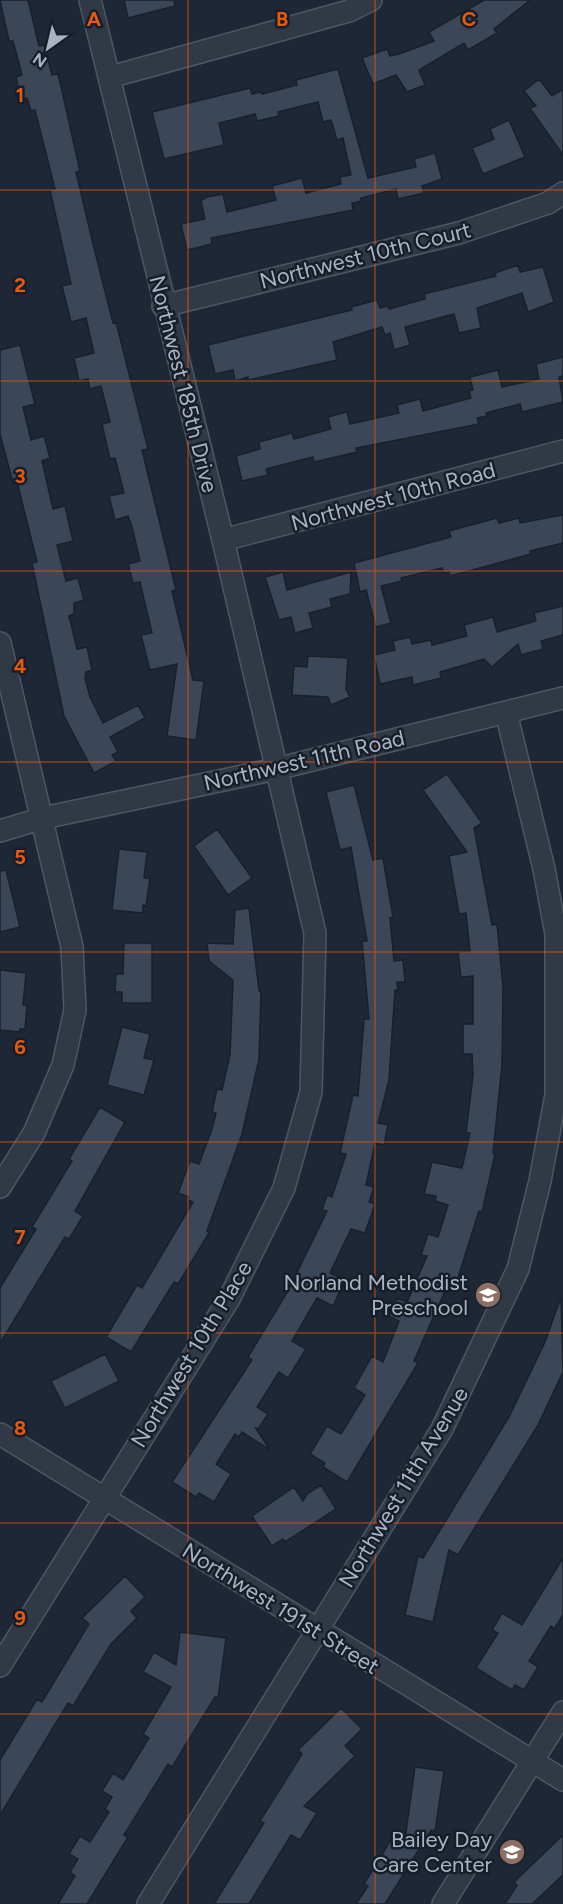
<svg xmlns="http://www.w3.org/2000/svg" width="563" height="1904" font-family="Figtree,sans-serif">
	<style>
		.building { fill: #3b4759; stroke: #19202c; stroke-width: 1.5 }
		.lines { fill: none; stroke-linecap: round; stroke-linejoin: round }
		.minor-casing { stroke: #4e5664; stroke-width: 24 }
		.minor { stroke: #313946; stroke-width: 21 }
		.grid { fill: none; stroke: #e8590c; stroke-width: 1.5; stroke-opacity: 0.55 }
		.labels { text-anchor: middle; stroke-width: 5; stroke-linejoin: round; paint-order: stroke }
		.street-label { font-size: 22px; fill: #aab3c4; stroke: #171e2a }
		.poi-label { font-size: 22px; fill: #aab3c4; stroke: #171e2a; text-anchor: end }
		.grid-label { font-size: 20px; text-anchor: middle; font-weight: bold; fill: #e8590c; stroke: #171e2a; stroke-width: 5; stroke-linejoin: round; paint-order: stroke }
	</style>
	<rect width="100%" height="100%" fill="#1e2735"/>
	<path class="building" d="M0,0H28L39,46L44,45L52,75L58,74L62,91L80,171L76,172L95,252L113,323L116,322L148,449L142,450L176,590L172,591L193,680L204,681L196,740L167,736L177,664L150,670L141,635L152,633L140,582L133,583L128,564L140,561L132,527L128,516L115,520L109,496L124,493L115,458L110,459L102,424L110,422L101,386L90,389L88,379L79,381L74,358L94,353L86,318L71,322L62,286L71,284L50,190L55,189L35,110L31,111L27,98L21,99L16,77L22,75L13,41H9Z
		M124,0H174L175,6L128,18Z
		M484,0H530L494,29L497,33L468,50L464,43L419,70L425,85L407,92L396,75L373,84L362,58L387,49L390,56L399,54L434,41L429,32Z
		M338,69L368,178L416,167L414,159L435,153L442,179L422,186L424,193L398,199L396,189L361,198V201L352,203L353,210L211,238L212,244L187,250L181,224L205,219L201,201L207,197L223,194L227,212L276,200L272,186L302,178L306,193L341,184L340,177L351,175L343,138L337,140L331,120L323,122L318,102L278,112L279,116L257,121L255,114L219,123L224,145L164,159L152,112L250,88L252,94L261,92L262,94L297,85L296,80Z
		M539,79L552,96L563,89V155L530,108L536,106L524,91Z
		M509,120L525,157L483,174L472,148L494,139L490,129Z
		M518,265L520,272L543,267L554,302L528,312L522,293L477,308L481,328L459,333L454,314L405,327L410,345L394,350L390,333L385,335L382,327L333,342L337,360L248,380V377L235,381L233,370L215,374L208,345L352,310L351,307L377,300L380,308L388,306L389,309L425,299L424,294L496,276L495,273Z
		M20,345L35,404L23,407L31,440L44,436L50,458L42,461L53,509L65,506L73,541L57,545L66,581L78,578L84,600L74,603V614L69,616L77,649L87,647L92,670L86,672L85,678L90,697L103,723L138,705L145,718L110,737L118,752L112,755L116,761L94,773L64,716L32,563L37,562L17,482L13,483L0,434V350Z
		M563,357V376L559,377L563,402L522,412L520,404L486,413L487,416L477,418L479,424L356,448L357,452L314,462L313,457L266,469L268,475L242,481L236,456L260,449L259,442L292,433L294,439L331,429L328,417L347,412L350,424L399,413L397,405L420,399L423,411L471,398L469,391L473,390L470,377L498,370L502,387L539,379L536,364Z
		M563,515V543L530,551L531,554L450,576L449,572L444,573L442,568L401,578L402,581L381,586L391,623L376,627L366,590L360,592L354,563L451,537L449,531L497,518L499,523L519,518L520,523Z
		M283,572L287,590L351,572L350,594L330,599L332,607L309,613L313,628L295,633L291,617L279,620L265,577Z
		M563,606V635L541,641L543,649L521,655L518,644L492,667L484,659L440,672L441,678L413,685L412,677L380,684L374,655L395,650L393,641L410,637L412,644L431,640L432,645L467,636L464,625L493,617L497,632L536,621L534,613Z
		M308,656L348,658L346,689L350,697L331,705L328,697L292,695L294,666L307,667Z
		M447,774L482,823L474,828L492,925L497,924L503,987L502,1065L493,1153L495,1154L482,1212L479,1211L456,1284L449,1282L414,1361L418,1363L347,1482L323,1467L325,1463L310,1454L327,1426L341,1434L365,1395L354,1388L372,1356L383,1362L399,1321L389,1316L397,1298L407,1302L427,1256L421,1255L428,1234L438,1237L448,1205L435,1201L436,1196L424,1194L432,1162L462,1168L470,1133H466L473,1075L472,1054H463V1024H473V976L461,977L458,952L470,951L466,913L459,914L449,856L467,852L423,790Z
		M354,785L373,860L383,858L393,917L390,918L394,961L403,960L405,982H397L398,990H395L389,1080L378,1123L388,1125L384,1145L375,1143L366,1185L374,1187L369,1202L375,1204L365,1233L351,1229L330,1273L345,1280L333,1306L317,1298L292,1341L306,1349L288,1378L279,1372L257,1407L268,1414L258,1429L255,1427L270,1450L242,1432L239,1437L235,1434L216,1464L231,1474L214,1502L199,1493L196,1497L172,1482L252,1360L248,1357L288,1291L327,1211L322,1210L327,1195L332,1197L346,1154L340,1153L353,1095L358,1096L364,1019H369L362,941H367L351,847L340,850L326,792Z
		M217,829L252,878L228,895L194,846Z
		M119,849L147,852L144,878H150L146,906L143,905V913L112,910Z
		M6,870L20,927L0,932V871Z
		M249,908L259,991H261L259,1059L242,1134L207,1231L209,1233L178,1284L174,1282L131,1352L106,1337L137,1285L142,1288L193,1202L188,1200L189,1197L178,1193L190,1161L199,1164L212,1129L216,1113L212,1112L217,1089L222,1090L230,1055L233,980L209,961L207,943L233,944L235,910Z
		M124,943H152V1003H122V992H115L116,974H123Z
		M0,970L26,973L23,1005H27L25,1029H20V1032L0,1030Z
		M122,1027L150,1034L144,1058L154,1060L144,1095L107,1085Z
		M100,1107L125,1122L75,1211L83,1216L69,1239L65,1237L0,1343V1288L36,1229L32,1227L72,1161L69,1159Z
		M561,1297L563,1372L538,1425L458,1555L449,1550L433,1622L405,1615L418,1556L423,1558L509,1417L545,1342Z
		M105,1354L119,1381L65,1408L51,1381Z
		M321,1485L336,1509L285,1542L283,1539L272,1546L252,1516L294,1487L303,1501L307,1494Z
		M563,1558V1615L554,1629L551,1626L529,1661L538,1667L524,1690L515,1685L512,1690L476,1668L498,1633L492,1630L502,1613L522,1625Z
		M125,1576L145,1597L131,1611L137,1618L111,1644L73,1706L68,1703L0,1815V1760L37,1699L42,1702L89,1624L82,1618Z
		M180,1632L226,1638L218,1698L215,1697L172,1767L168,1764L124,1835L128,1837L87,1904H58L75,1876L70,1872L78,1859L69,1854L80,1836L90,1842L109,1812L105,1809L112,1797L102,1791L113,1773L123,1780L149,1738L143,1734L171,1687L143,1672L154,1652L176,1665Z
		M341,1708L362,1729L345,1746L355,1756L304,1806L317,1813L300,1840L291,1835L249,1904H214L264,1823L260,1821L302,1754L298,1750Z
		M415,1767L444,1771L435,1831L431,1830L385,1904H356L368,1886L364,1884L395,1833L405,1839Z
		M563,1835V1875L532,1904H505L517,1885L514,1882Z"/>
	<g class="lines">
		<g class="minor-casing">
			<path id="minor" d="M110,77L349,11L371,0
				M163,306L459,233L548,203L563,193
				M223,540L563,451
				M0,643L72,947L75,1010L63,1065L34,1133L0,1187
				M0,831L43,818L276,769L563,698
				M0,1434L563,1780
				M0,1666L229,1299L284,1188L311,1092L315,933L223,540L90,0
				M148,1904L442,1429L518,1269L540,1181L556,1095V934L544,869L506,712
				M443,1904L563,1712"/>
		</g>
		<use href="#minor" class="minor"/>
	</g>
	<path class="grid" d="M188,0V1904M375,0V1904M0,190H563M0,381H563M0,571H563M0,762H563M0,952H563M0,1142H563M0,1333H563M0,1523H563M0,1714H563"/>
	<defs>
		<g id="school-disc" transform="scale(1.35)"><circle r="9.5" fill="#8d6e63" stroke="#171e2a"/><path d="M0-5L7-2L0 1L-7-2ZM-4 1L0 2.5L4 1V4Q0 6-4 4Z" fill="#fff"/></g>
	</defs>
	<g fill-rule="evenodd">
		<use href="#school-disc" x="488" y="1295"/>
		<use href="#school-disc" x="512" y="1852"/>
	</g>
	<g class="labels">
		<g class="street-label">
			<text transform="translate(365 255) rotate(-14)" y="8">Northwest 10th Court</text>
			<text transform="translate(184 384) rotate(76)" y="8">Northwest 185th Drive</text>
			<text transform="translate(393 496) rotate(-15)" y="8">Northwest 10th Road</text>
			<text transform="translate(304 760) rotate(-13)" y="8">Northwest 11th Road</text>
			<text transform="translate(191 1354) rotate(-59)" y="8">Northwest 10th Place</text>
			<text transform="translate(403 1487) rotate(-59)" y="8">Northwest 11th Avenue</text>
			<text transform="translate(281 1608) rotate(32)" y="8">Northwest 191st Street</text>
		</g>
		<g class="poi-label">
			<text x="468" y="1290">Norland Methodist<tspan x="468" dy="25">Preschool</tspan></text>
			<text x="492" y="1847">Bailey Day<tspan x="492" dy="25">Care Center</tspan></text>
		</g>
	</g>
	<g class="grid-label">
		<text x="94" y="26">A</text>
		<text x="282" y="26">B</text>
		<text x="469" y="26">C</text>
		<text x="20" y="102">1</text>
		<text x="20" y="292">2</text>
		<text x="20" y="483">3</text>
		<text x="20" y="673">4</text>
		<text x="20" y="864">5</text>
		<text x="20" y="1054">6</text>
		<text x="20" y="1244">7</text>
		<text x="20" y="1435">8</text>
		<text x="20" y="1625">9</text>
	</g>
	<g transform="translate(48 48) rotate(214)" stroke="#171e2a" stroke-width="4.5" paint-order="stroke">
	<path d="M0-4.5L10 22L0 15L-10 22Z" fill="#aab3c4"/>
	<text y="-9" font-size="16" font-weight="bold" text-anchor="middle" fill="#aab3c4">N</text>
	</g>
</svg>
